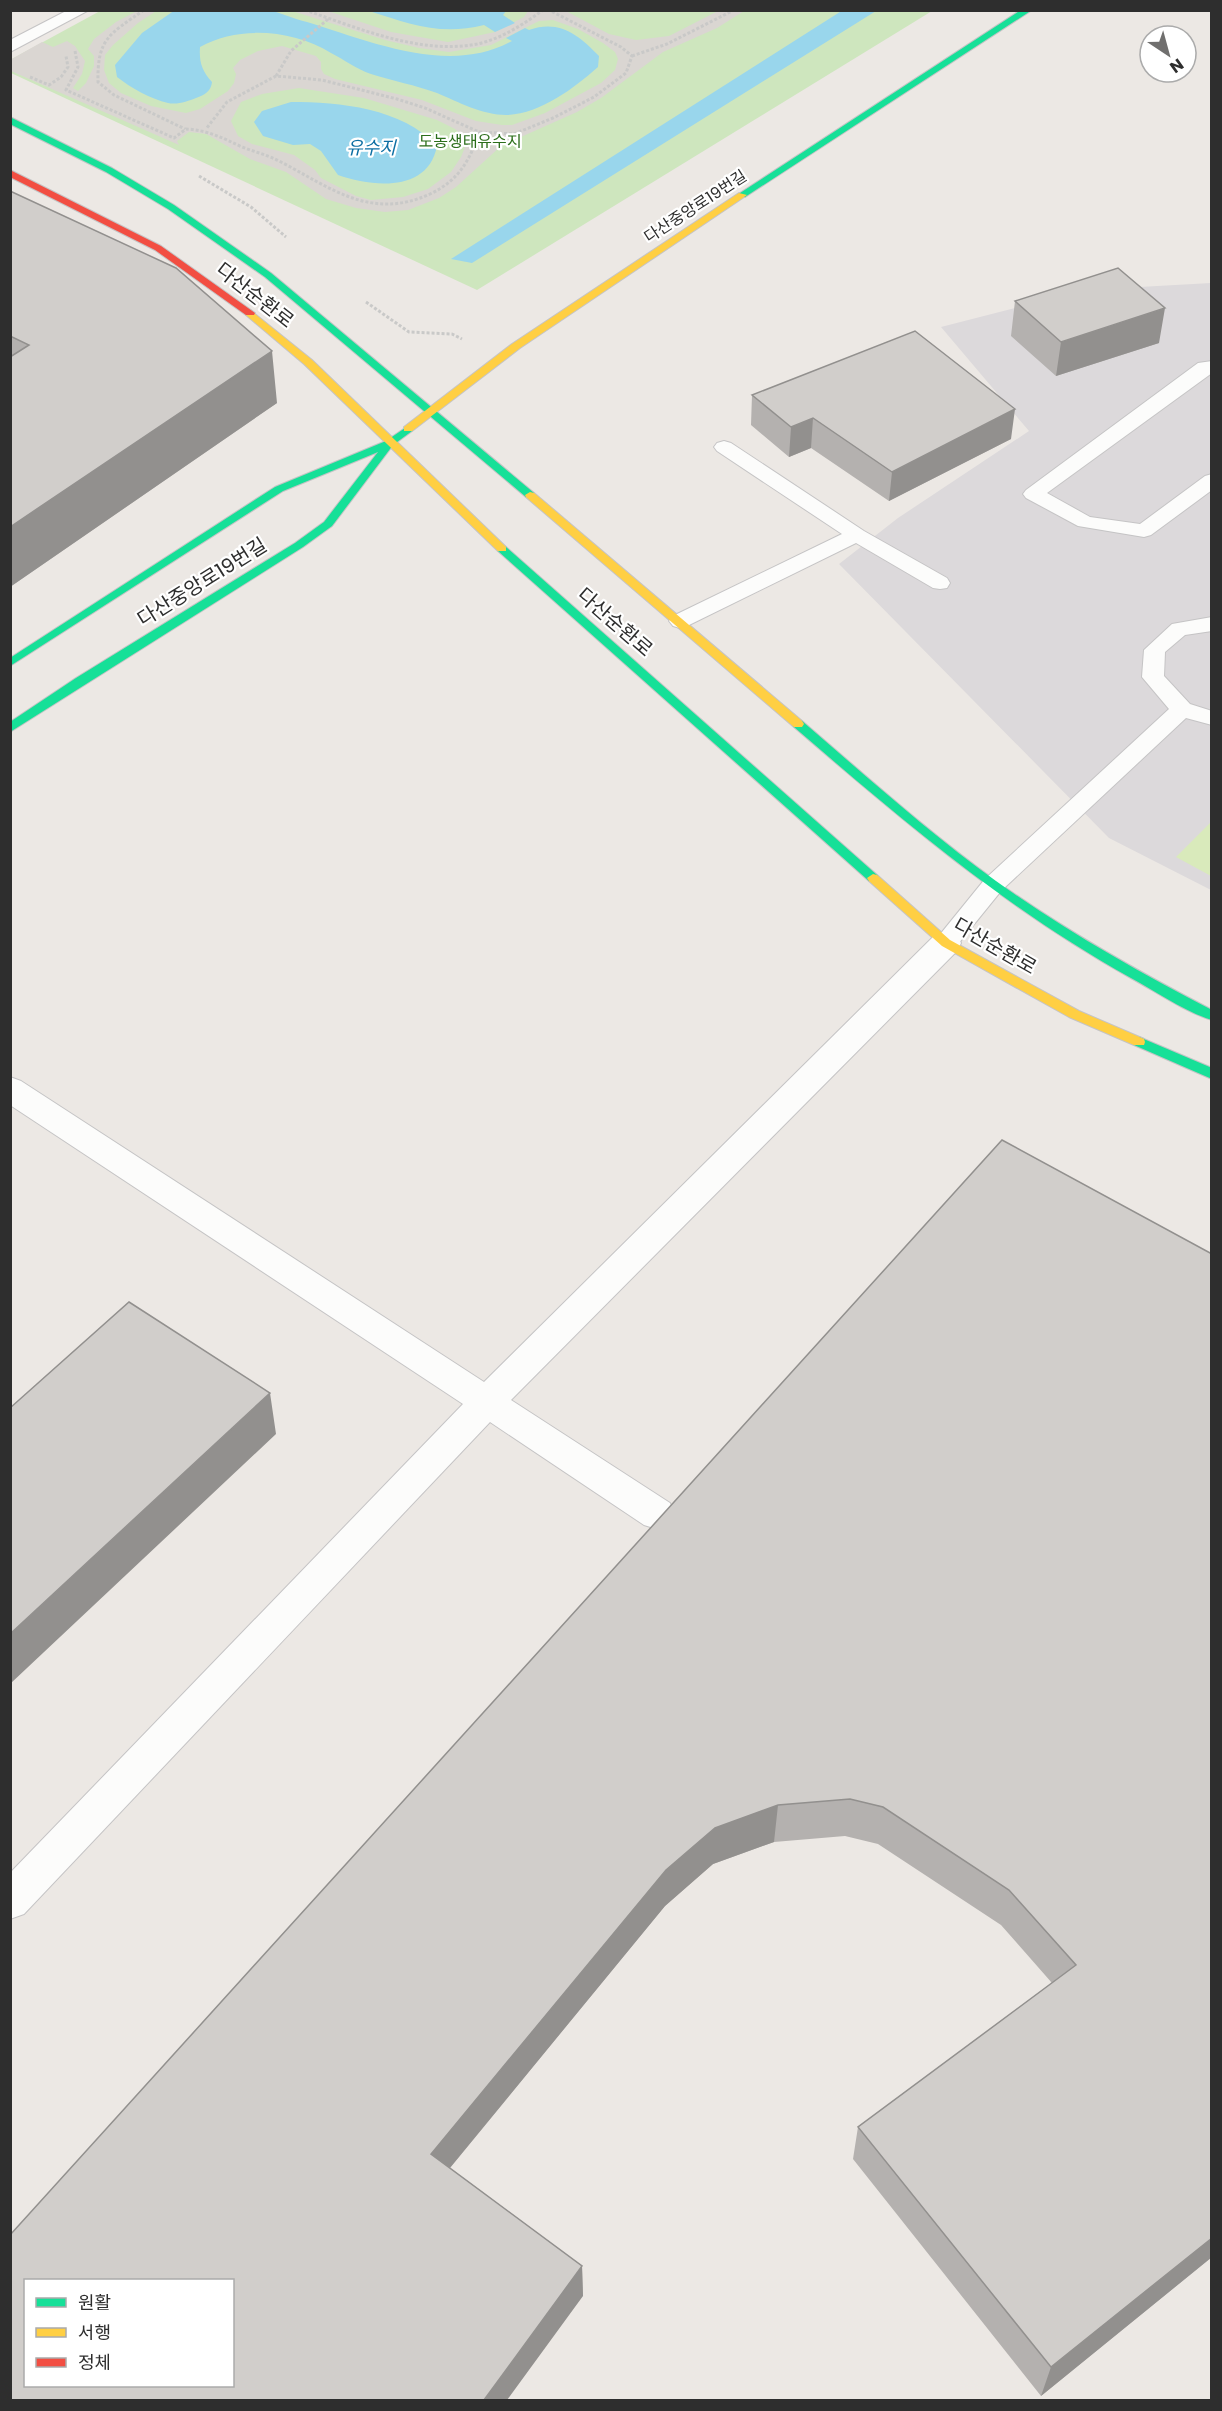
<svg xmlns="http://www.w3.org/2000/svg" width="1222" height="2411" font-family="Poppins,'Noto Sans KR',sans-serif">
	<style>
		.industrial { fill: #dcd9db }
		.green { fill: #cee6be }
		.pitch { fill: #d9eabb }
		.plaza { fill: #dad6d2; fill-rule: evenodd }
		.water { fill: #99d6ec }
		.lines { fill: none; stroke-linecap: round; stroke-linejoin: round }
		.lane-casing { stroke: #c5c4c5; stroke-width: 2 }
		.street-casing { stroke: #c5c4c5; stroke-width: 2 }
		.fast-casing { stroke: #c5c4c5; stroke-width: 2 }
		.slow-casing { stroke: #c5c4c5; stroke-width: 2 }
		.jam-casing { stroke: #c5c4c5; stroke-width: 2 }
		.path { stroke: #c9c9c8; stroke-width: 3; stroke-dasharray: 3 2; stroke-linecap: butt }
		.lane { fill: #fcfcfb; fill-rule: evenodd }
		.street { fill: #fcfcfb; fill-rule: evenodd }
		.fast { fill: #16e098; fill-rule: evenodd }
		.slow { fill: #ffcf43; fill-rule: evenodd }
		.jam { fill: #f24e42; fill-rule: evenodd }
		.wall { fill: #b4b1af }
		.shaded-wall { fill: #92908e }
		.building { fill: #d1cecb; stroke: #92908e; stroke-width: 1.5; fill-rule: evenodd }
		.labels { text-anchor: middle; stroke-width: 4.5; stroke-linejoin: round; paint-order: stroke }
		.far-park-label { font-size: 16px; fill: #2c6e1b; stroke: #fff }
		.far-street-label { font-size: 16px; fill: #2e2e2e; stroke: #fff }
		.far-water-label { font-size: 18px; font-style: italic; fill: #0d6fa3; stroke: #fff }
		.street-label { font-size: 20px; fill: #2e2e2e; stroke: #fff }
	</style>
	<rect width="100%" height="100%" fill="#ece8e4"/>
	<path class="industrial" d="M1211,283V890L1109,838L839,564L898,518L1029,431L941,327L1086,290Z"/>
	<path class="green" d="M100,11H932L477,290L11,73L10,60Z"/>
	<path class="pitch" d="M1211,822V876L1176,857Z"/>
	<path class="plaza" d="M137,11H156L138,23L113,45L105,55L104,70L109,83L121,93L151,106L186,113L200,109L228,91L234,83L236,74L233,68L240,60L258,51L282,46L316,56L321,62V69L324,74L335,79L422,100L476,121L502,125H512L545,113L601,83L615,70L618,59L615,52L603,43L578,29L553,20L539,21L491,45L449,52L419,48L385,40L292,11H328L391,32L448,42L495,32L524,17L528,11H566L609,34L636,40L669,36L718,11H744L717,28L663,52L601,98L577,112L501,146L456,187L439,198L408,210L385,212L356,208L326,199L286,172L250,159L206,134L189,132L177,141L179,145L11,71L10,60L42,42L53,47L67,41L75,46L85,61L82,74L73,88L78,91L86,83L94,66V56L88,49L94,39L116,22ZM299,88L364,98L437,120L455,129L465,138V147L461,157L451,172L428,189L403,197L371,200L356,196L321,178L315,170L294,155L252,144L238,136L231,121L241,102L262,94Z"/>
	<path class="water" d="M175,10C204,10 239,7 267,10C280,12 294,19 307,22C369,41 450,76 512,41L506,38L525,28L529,30C559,19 579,35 599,56L598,67C573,89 540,114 506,115C483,115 458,102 437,93C415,85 393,81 371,74C356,69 345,60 331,53C293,30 239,25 200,47C199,62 202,71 212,82C211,91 205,95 196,98C188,101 178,105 168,103C151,99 131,88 117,77L115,65L142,33Z
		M843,10L876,11L472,263L451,259Z
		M369,11H506L503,15L515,23L495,32L484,25C440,36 410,24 369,11Z
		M291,102C340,102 402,108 437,146C428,193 372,187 338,175L321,151L310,144L293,145L263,136L254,122L262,111Z"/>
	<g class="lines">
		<g class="lane-casing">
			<path id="lane" d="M68,10H89L10,52V40Z
				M1212,361V373L1047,493L1090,517L1140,524L1205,476L1212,474V490L1151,535L1144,537L1078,526L1026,498L1023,494L1026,490L1198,363Z
				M724,441L731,443L864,531L947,578L950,583L947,588L940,589L933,588L856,543L687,626L680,628L673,626L669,621L673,616L842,534L717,451L714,447L717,443Z
				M1212,617V631L1185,635L1165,652L1164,676L1190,704L1212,711V725L1186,718L1001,891L954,949L946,951L938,949L934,943L938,937L985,879L1169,709L1142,677L1144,650L1172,624Z"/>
		</g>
		<g class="street-casing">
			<path id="street" d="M946,932L957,935L961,943L957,951L511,1400L670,1503L675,1514L670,1525L657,1529L644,1525L490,1422L24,1914L10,1919V1873L463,1404L10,1105V1077L21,1081L484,1382L935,935Z"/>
		</g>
		<g class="fast-casing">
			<path id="fast" d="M1021,10H1032L745,197L737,195Z
				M10,117L112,168L174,205L271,273L534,493V497H526L265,277L168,209L106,172L10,124Z
				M408,426L413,429L412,431L393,445L332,526L303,547L10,732V722L76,678L295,543L324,522L378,452L283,491L10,666V658L275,487L386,441Z
				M502,546L506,547L877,875L879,878L877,881H869L498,551V547Z
				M798,720L802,721C866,776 928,832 996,881C1064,930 1137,971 1212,1010V1020C1185,1012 1155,991 1131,978C1004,907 903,821 794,727L792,724Z
				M1139,1037L1212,1068V1079L1134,1045L1133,1042L1134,1039Z"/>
		</g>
		<g class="slow-casing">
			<path id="slow" d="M739,193L747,195L520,348L412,431H404V427L512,344Z
				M250,310L312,360L506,547V551H498L304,364L246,315V311Z
				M530,492L534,493L802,721L804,724L802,727H794L526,497L525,495Z
				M873,874L877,875L950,940L1079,1011L1144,1039L1145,1042L1144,1045H1134L1069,1017L942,946L869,881L867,878Z"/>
		</g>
		<g class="jam-casing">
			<path id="jam" d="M10,170L161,246L255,313L254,315H246L155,250L10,177Z"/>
		</g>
		<path class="path" d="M144,10C110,34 97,38 98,82L114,95L185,129
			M305,10C358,28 420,55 477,44C501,39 524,24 543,10
			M75,51L78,67L66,90L174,138L186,129C207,130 223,138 242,147C255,152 268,155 281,162C331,188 371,221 430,194C458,181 470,161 479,132L425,108L397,99L322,80L276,76L227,102L206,129
			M632,56L667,44L734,10
			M276,76L291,51L328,19
			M30,77L49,85L61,77L68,67L66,56
			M479,132L514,134L553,118L594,97L626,73L632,56L621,47L549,10
			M199,176L251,207L286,237
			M366,302L409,332L452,334L462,339"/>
		<use href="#lane" class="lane"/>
		<use href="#street" class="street"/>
		<use href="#fast" class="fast"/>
		<use href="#slow" class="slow"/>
		<use href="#jam" class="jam"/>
	</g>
	<path class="wall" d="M10,191L277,403L10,587Z
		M1015,301L1159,343L1056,376L1011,336Z
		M752,395L1011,439L889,501L811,448L789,457L751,425Z
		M1212,1254V2257L1041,2396L853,2159L858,2127L1052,1983L1001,1925L878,1844L845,1836L774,1842L713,1864L665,1906L450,2168L582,2266L583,2296L10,2400Z"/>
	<path class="shaded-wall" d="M1165,308L1159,343L1056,376L1061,342Z
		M272,351L277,403L10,587V527Z
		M1015,409L1011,439L889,501L892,472Z
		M813,418L811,448L789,457L791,427Z
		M270,1393L276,1434L10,1684V1634Z
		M778,1805L774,1842L713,1864L665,1906L435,2186L431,2154L666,1870L715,1828Z
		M1212,2238V2257L1041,2396L1051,2367Z
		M582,2266L583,2296L507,2400H484Z"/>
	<path class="building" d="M10,191L176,268L272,351L10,527V357L29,345L10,336Z
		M1118,268L1165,308L1061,342L1015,301Z
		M915,331L1015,409L892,472L813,418L791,427L752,395Z
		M1002,1140L1212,1254V2238L1051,2367L858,2127L1076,1965L1009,1890L883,1807L850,1799L778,1805L715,1828L666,1870L431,2154L582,2266L484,2400H10V2235ZM26,2280H232V2385H26Z
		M129,1302L270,1393L10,1634V1408Z"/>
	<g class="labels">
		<g class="far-park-label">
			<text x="470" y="147">도농생태유수지</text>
		</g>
		<g class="far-street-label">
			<text transform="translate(695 206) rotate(-33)" y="6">다산중앙로19번길</text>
		</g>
		<g class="far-water-label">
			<text x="371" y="154">유수지</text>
		</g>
		<g class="street-label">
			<text transform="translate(255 295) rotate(38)" y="7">다산순환로</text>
			<text transform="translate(202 582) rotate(-32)" y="7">다산중앙로19번길</text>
			<text transform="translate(615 622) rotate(41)" y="7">다산순환로</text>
			<text transform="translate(995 946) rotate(30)" y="7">다산순환로</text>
		</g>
	</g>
	<rect width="1222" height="2411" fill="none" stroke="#2e2e2e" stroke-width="24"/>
	<rect x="24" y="2279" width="210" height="108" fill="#ffffff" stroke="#ababab" stroke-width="1.5"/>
	<rect x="36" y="2298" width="30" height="9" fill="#16e098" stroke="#ababab" stroke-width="1.5"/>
	<text x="78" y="2309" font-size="18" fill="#2e2e2e">원활</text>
	<rect x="36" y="2328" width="30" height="9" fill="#ffcf43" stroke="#ababab" stroke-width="1.5"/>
	<text x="78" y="2339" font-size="18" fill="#2e2e2e">서행</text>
	<rect x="36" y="2358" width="30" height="9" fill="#f24e42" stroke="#ababab" stroke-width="1.5"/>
	<text x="78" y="2369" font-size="18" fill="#2e2e2e">정체</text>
	<g transform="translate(1168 54) rotate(144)"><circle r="28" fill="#ffffff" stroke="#ababab" stroke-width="1.5"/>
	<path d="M0-4.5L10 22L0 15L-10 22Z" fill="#706f6e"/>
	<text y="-9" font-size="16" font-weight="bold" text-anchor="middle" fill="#2e2e2e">N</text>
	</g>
</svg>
